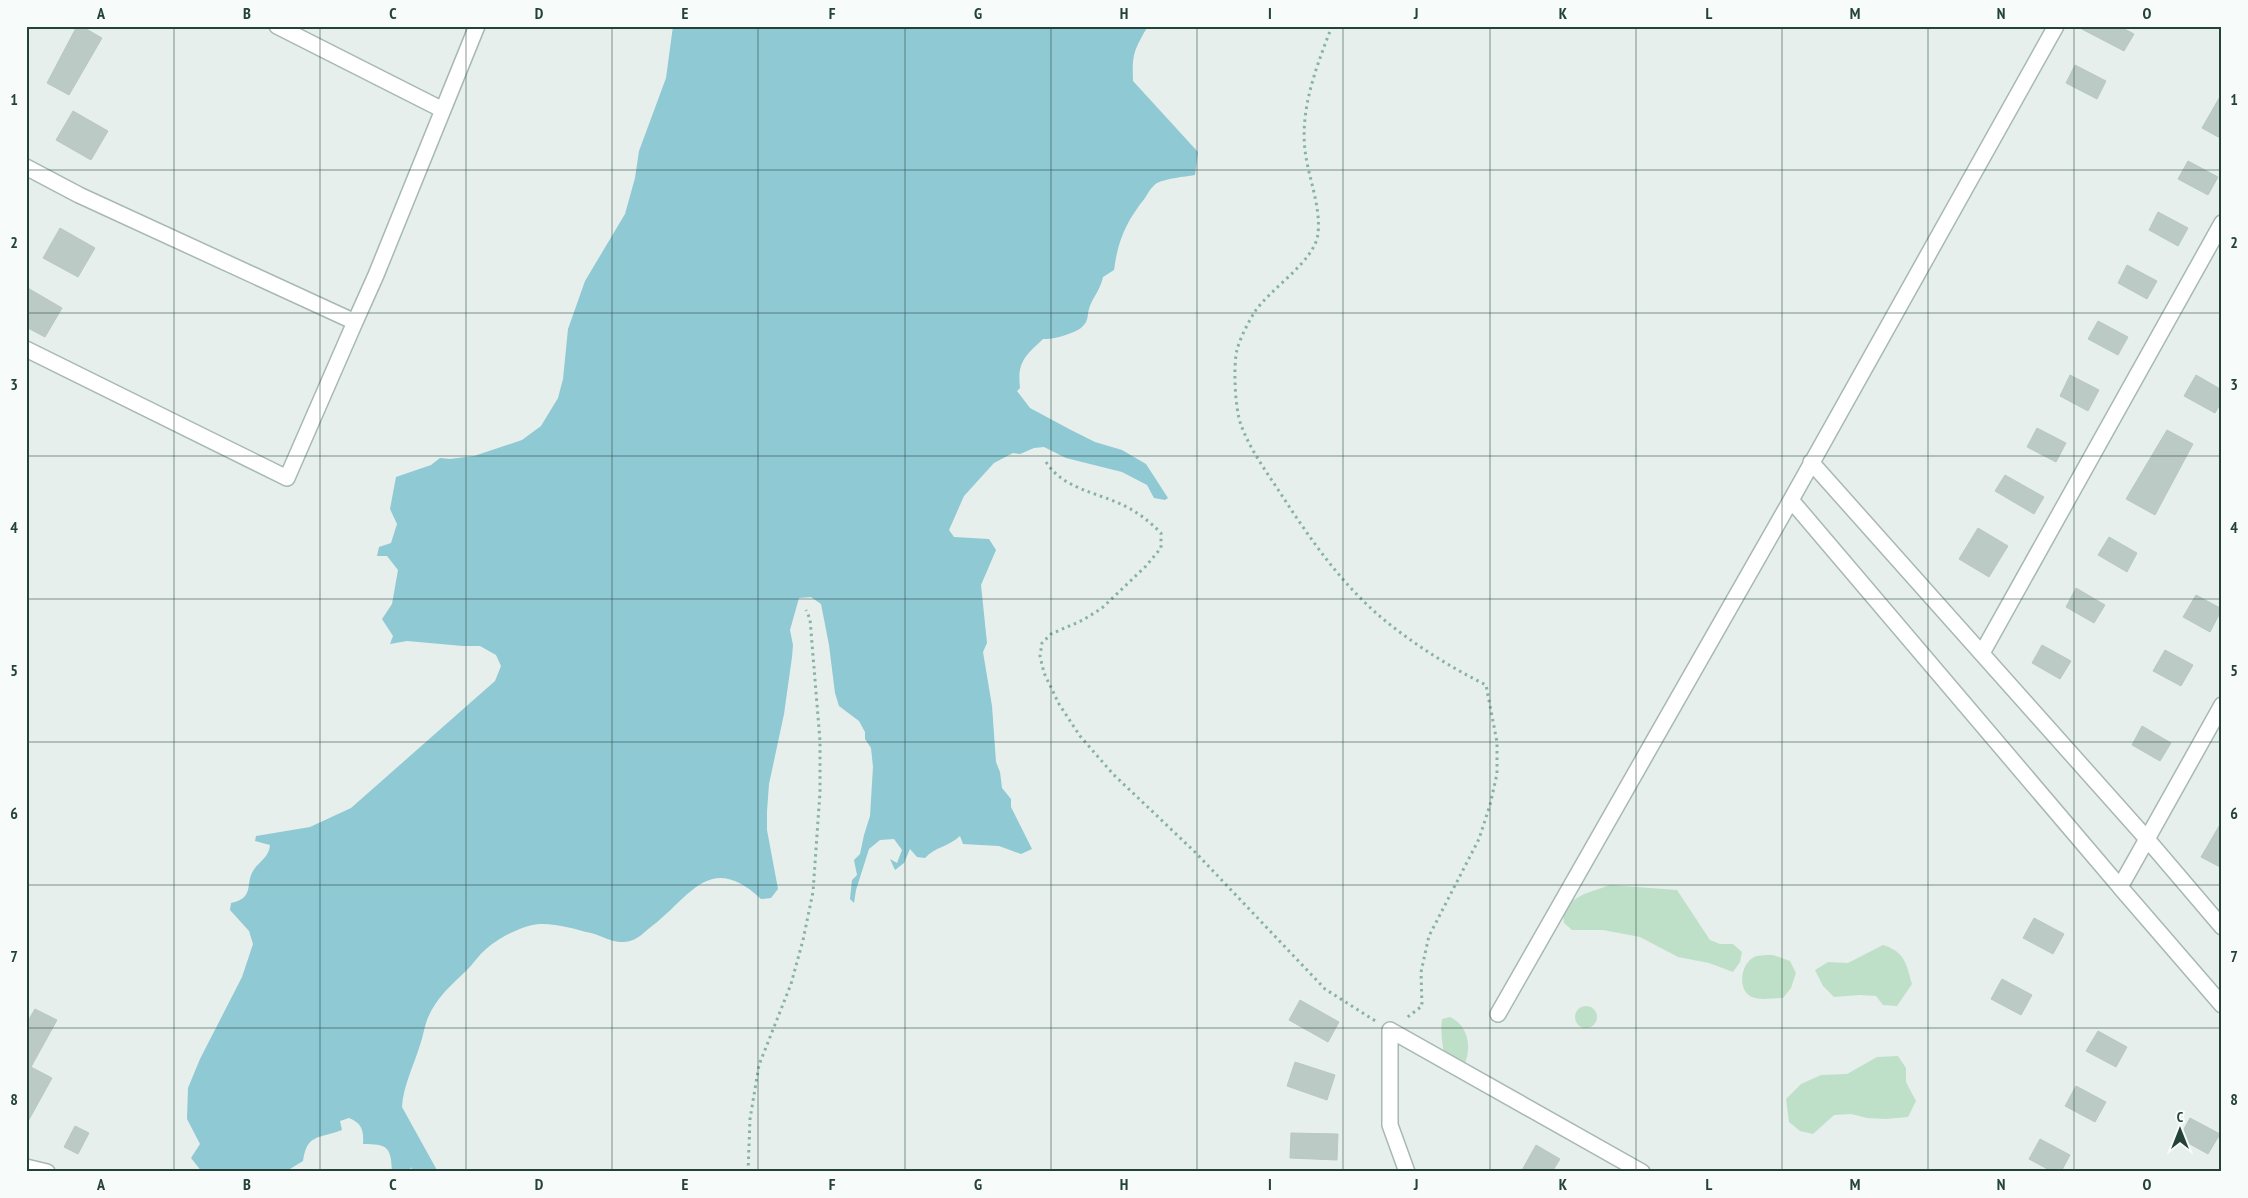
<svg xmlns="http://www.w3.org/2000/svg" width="2248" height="1198" font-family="'PT Sans Narrow',sans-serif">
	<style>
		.green { fill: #bfe0c8 }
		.water { fill: #8ec9d4 }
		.building { fill: #bbcac4; stroke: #b8c9c2 }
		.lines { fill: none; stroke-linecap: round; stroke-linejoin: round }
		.minor-casing { stroke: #a8b8b2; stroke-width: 18 }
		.path { stroke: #86b3a5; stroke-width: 3; stroke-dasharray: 2.5 4; stroke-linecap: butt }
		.minor { stroke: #fff; stroke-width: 15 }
		.grid { fill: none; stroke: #24423a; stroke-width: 1; stroke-opacity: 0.55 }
		.neatline { fill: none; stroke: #24423a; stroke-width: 2 }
		.grid-label { font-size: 16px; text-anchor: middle; font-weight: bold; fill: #24423a }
	</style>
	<rect width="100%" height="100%" fill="#e6efeb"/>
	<path class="green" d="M1610,885L1677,890L1710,940L1720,944H1733L1742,952L1740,962L1733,972L1709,963L1678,957L1640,937L1603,930H1572L1564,923L1563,913L1565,905L1584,894Z
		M1883,945C1905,952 1906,963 1912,984L1897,1006L1883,1005L1876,996L1860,995L1834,997L1823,986L1815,970L1828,962L1848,963Z
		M1773,955L1790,961L1796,973L1791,988L1783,998C1774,998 1764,1000 1755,998C1737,994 1739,965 1754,957C1759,955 1768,955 1773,955Z
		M1575 1017a11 11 0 1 1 22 0a11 11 0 1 1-22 0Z
		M1450,1017C1469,1026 1472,1048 1464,1066L1447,1065C1443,1050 1440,1035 1442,1019Z
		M1898,1056L1906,1068V1082L1916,1101L1908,1117L1886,1119L1867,1118L1851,1114L1834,1115L1813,1134L1800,1131L1789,1122L1786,1099L1801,1084L1821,1075L1847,1074L1877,1057Z"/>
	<path class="water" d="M673,26H1148C1134,50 1132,54 1133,81L1198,152L1195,175C1183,177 1168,178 1157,183C1152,186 1148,193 1145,198C1126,222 1118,240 1114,270L1103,277C1100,291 1092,298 1089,309C1087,315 1089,320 1083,326C1077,333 1052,340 1043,339C1025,356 1017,362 1020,388L1017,391L1030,408L1071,430L1095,442L1122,450L1146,464L1168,498L1165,500L1154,498L1147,485L1122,472L1066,458L1044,447L1034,448L1020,454L1013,453L994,463L964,496L949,530L954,537L989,539L996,550L981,585L987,643L983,652L992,706L996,762L1000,772L1002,788L1011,799V807L1032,849L1021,854L999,846L963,844L960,836C950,846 935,847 925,858L917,857L910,849L904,863L895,870L890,859L897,863L902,850L894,839L880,840L869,849L856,890L854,903L850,899L852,880L857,875L854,860L860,854L864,835L870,816L873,767L871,748L865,739V732L859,721L839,706L835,693L829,645L821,604L811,597L799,598L790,630L793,645L792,657L784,714L769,784L767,811V830L778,889L771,898L761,899C710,851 691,896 652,926C644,932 640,938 630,941C614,945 606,937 591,933C575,929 556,923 539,924C521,926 498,938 485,950C478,956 473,964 467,970C452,984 435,999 427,1020C424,1028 423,1037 420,1045C414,1065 403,1086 402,1107L438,1172H413L411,1167L409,1172H392C391,1147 388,1144 363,1144C364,1131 362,1123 349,1118L340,1121L342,1130C319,1139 307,1133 303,1161L285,1172H202L191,1158L200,1144L187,1119L188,1088L200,1059L242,977L253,944L249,931L230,910L231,903C255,898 245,884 253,871C259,861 269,858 270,845L255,841L256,836L310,827L351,808L495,681L501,666L496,655L480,646H463L407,641L390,644L393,636L382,619L392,604L398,570L387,556H377L379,547L391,543L397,524L390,509L396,477L431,465L440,458L450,459L474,456L522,440L541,426L558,398L563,379L568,329L585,281L625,214L635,178L639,151L666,78Z"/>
	<path class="building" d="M77,26H81L102,38L69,95L47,83Z
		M2076,26H2119L2134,34L2124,51Z
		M2075,65L2106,81L2097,99L2066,83Z
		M2222,93V139L2202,128Z
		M73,111L108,131L91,160L56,140Z
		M2188,161L2218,177L2208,195L2178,179Z
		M2158,212L2188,228L2178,246L2149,230Z
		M60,228L95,248L78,277L43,258Z
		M2127,265L2157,281L2147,299L2118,283Z
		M26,287L62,308L45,337L26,327Z
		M2098,321L2128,337L2118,355L2088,339Z
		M2070,375L2099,390L2088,411L2060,396Z
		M2196,375L2222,390V401L2215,413L2184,396Z
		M2037,428L2066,443L2056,462L2027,447Z
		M2167,430L2193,444L2155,515L2126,499Z
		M2005,475L2044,497L2034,514L1995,491Z
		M1978,528L2008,546L1989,577L1959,559Z
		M2109,537L2137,553L2127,572L2098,555Z
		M2076,588L2105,605L2094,623L2066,607Z
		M2196,595L2222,609L2210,632L2183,617Z
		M2042,645L2071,661L2060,679L2032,663Z
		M2165,650L2193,665L2181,686L2153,671Z
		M2142,726L2171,743L2160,761L2132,745Z
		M2222,821V868L2201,857Z
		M2034,918L2064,934L2053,954L2023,938Z
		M2002,979L2032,995L2021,1015L1991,999Z
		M1300,1000L1339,1022L1328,1042L1289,1020Z
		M35,1009L57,1020L31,1067L52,1078L26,1125V1024Z
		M2098,1031L2127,1047L2116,1067L2086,1051Z
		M1295,1062L1335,1075L1327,1100L1287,1086Z
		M2076,1086L2106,1102L2095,1122L2065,1106Z
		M2190,1118L2220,1134L2208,1154L2179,1138Z
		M75,1126L89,1133L78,1154L64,1147Z
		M1291,1133L1338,1134L1337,1160L1290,1158Z
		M2040,1139L2070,1155L2061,1172H2053L2029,1159Z
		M1536,1145L1560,1159L1552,1172H1521Z"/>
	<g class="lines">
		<g class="minor-casing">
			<path id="minor" d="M277,26L443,110
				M26,167L79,195L355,322L376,275L477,26
				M26,349L287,478L355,322
				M1811,462L2147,839L2222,705
				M1791,500L2120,887
				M1982,653L2222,223
				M2222,927L2147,839L2120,887L2222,1005
				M1498,1014L1791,500L2056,26
				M26,1167L47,1172
				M1407,1172L1390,1125V1030L1642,1172"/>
		</g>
		<path class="path" d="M1332,26C1317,65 1300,108 1305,150C1308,177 1321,206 1318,233C1316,261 1269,289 1254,313C1248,323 1240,338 1237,350C1233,366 1235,409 1241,425C1250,449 1265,470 1279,491C1310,539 1343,587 1388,623C1418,647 1452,668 1486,685L1497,742V774L1490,805L1479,839L1429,936L1421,972L1422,1006L1405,1019
			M1046,462C1064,490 1098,492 1127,507C1140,514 1150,522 1161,533V548L1146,566L1102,608L1083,620L1051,634L1042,643L1040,656L1044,673L1059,704L1080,736L1113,774L1196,853L1325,989L1377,1022
			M748,1172L750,1119L759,1065L791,984L803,940L813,892L820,792V741L810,619L806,610"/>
		<use href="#minor" class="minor"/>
	</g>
	<path class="grid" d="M174,26V1172M320,26V1172M466,26V1172M612,26V1172M758,26V1172M905,26V1172M1051,26V1172M1197,26V1172M1343,26V1172M1490,26V1172M1636,26V1172M1782,26V1172M1928,26V1172M2074,26V1172M26,170H2222M26,313H2222M26,456H2222M26,599H2222M26,742H2222M26,885H2222M26,1028H2222"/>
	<rect width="2248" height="1198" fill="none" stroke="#f7fbf9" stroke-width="55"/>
	<g transform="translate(2180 1130)" stroke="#f7fbf9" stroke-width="4" paint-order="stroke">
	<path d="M0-4L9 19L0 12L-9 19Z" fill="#24423a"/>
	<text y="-8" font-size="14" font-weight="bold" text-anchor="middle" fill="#24423a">С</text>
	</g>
	<rect x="28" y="28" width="2192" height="1142" class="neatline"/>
	<g class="grid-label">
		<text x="101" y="19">A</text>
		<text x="247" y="19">B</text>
		<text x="393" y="19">C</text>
		<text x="539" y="19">D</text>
		<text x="685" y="19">E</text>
		<text x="832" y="19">F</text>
		<text x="978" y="19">G</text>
		<text x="1124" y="19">H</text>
		<text x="1270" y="19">I</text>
		<text x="1416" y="19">J</text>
		<text x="1563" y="19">K</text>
		<text x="1709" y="19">L</text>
		<text x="1855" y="19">M</text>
		<text x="2001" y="19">N</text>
		<text x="2147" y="19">O</text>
		<text x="14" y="105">1</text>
		<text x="2234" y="105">1</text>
		<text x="14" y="248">2</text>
		<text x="2234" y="248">2</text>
		<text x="14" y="390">3</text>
		<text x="2234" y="390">3</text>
		<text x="14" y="533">4</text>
		<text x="2234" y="533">4</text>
		<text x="14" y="676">5</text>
		<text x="2234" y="676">5</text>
		<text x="14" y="819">6</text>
		<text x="2234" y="819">6</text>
		<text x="14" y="962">7</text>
		<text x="2234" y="962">7</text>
		<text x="14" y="1105">8</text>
		<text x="2234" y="1105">8</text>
		<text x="101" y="1190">A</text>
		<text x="247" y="1190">B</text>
		<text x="393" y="1190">C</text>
		<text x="539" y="1190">D</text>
		<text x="685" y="1190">E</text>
		<text x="832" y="1190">F</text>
		<text x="978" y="1190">G</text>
		<text x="1124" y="1190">H</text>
		<text x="1270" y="1190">I</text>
		<text x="1416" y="1190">J</text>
		<text x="1563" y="1190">K</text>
		<text x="1709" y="1190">L</text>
		<text x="1855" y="1190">M</text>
		<text x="2001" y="1190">N</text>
		<text x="2147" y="1190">O</text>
	</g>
</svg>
